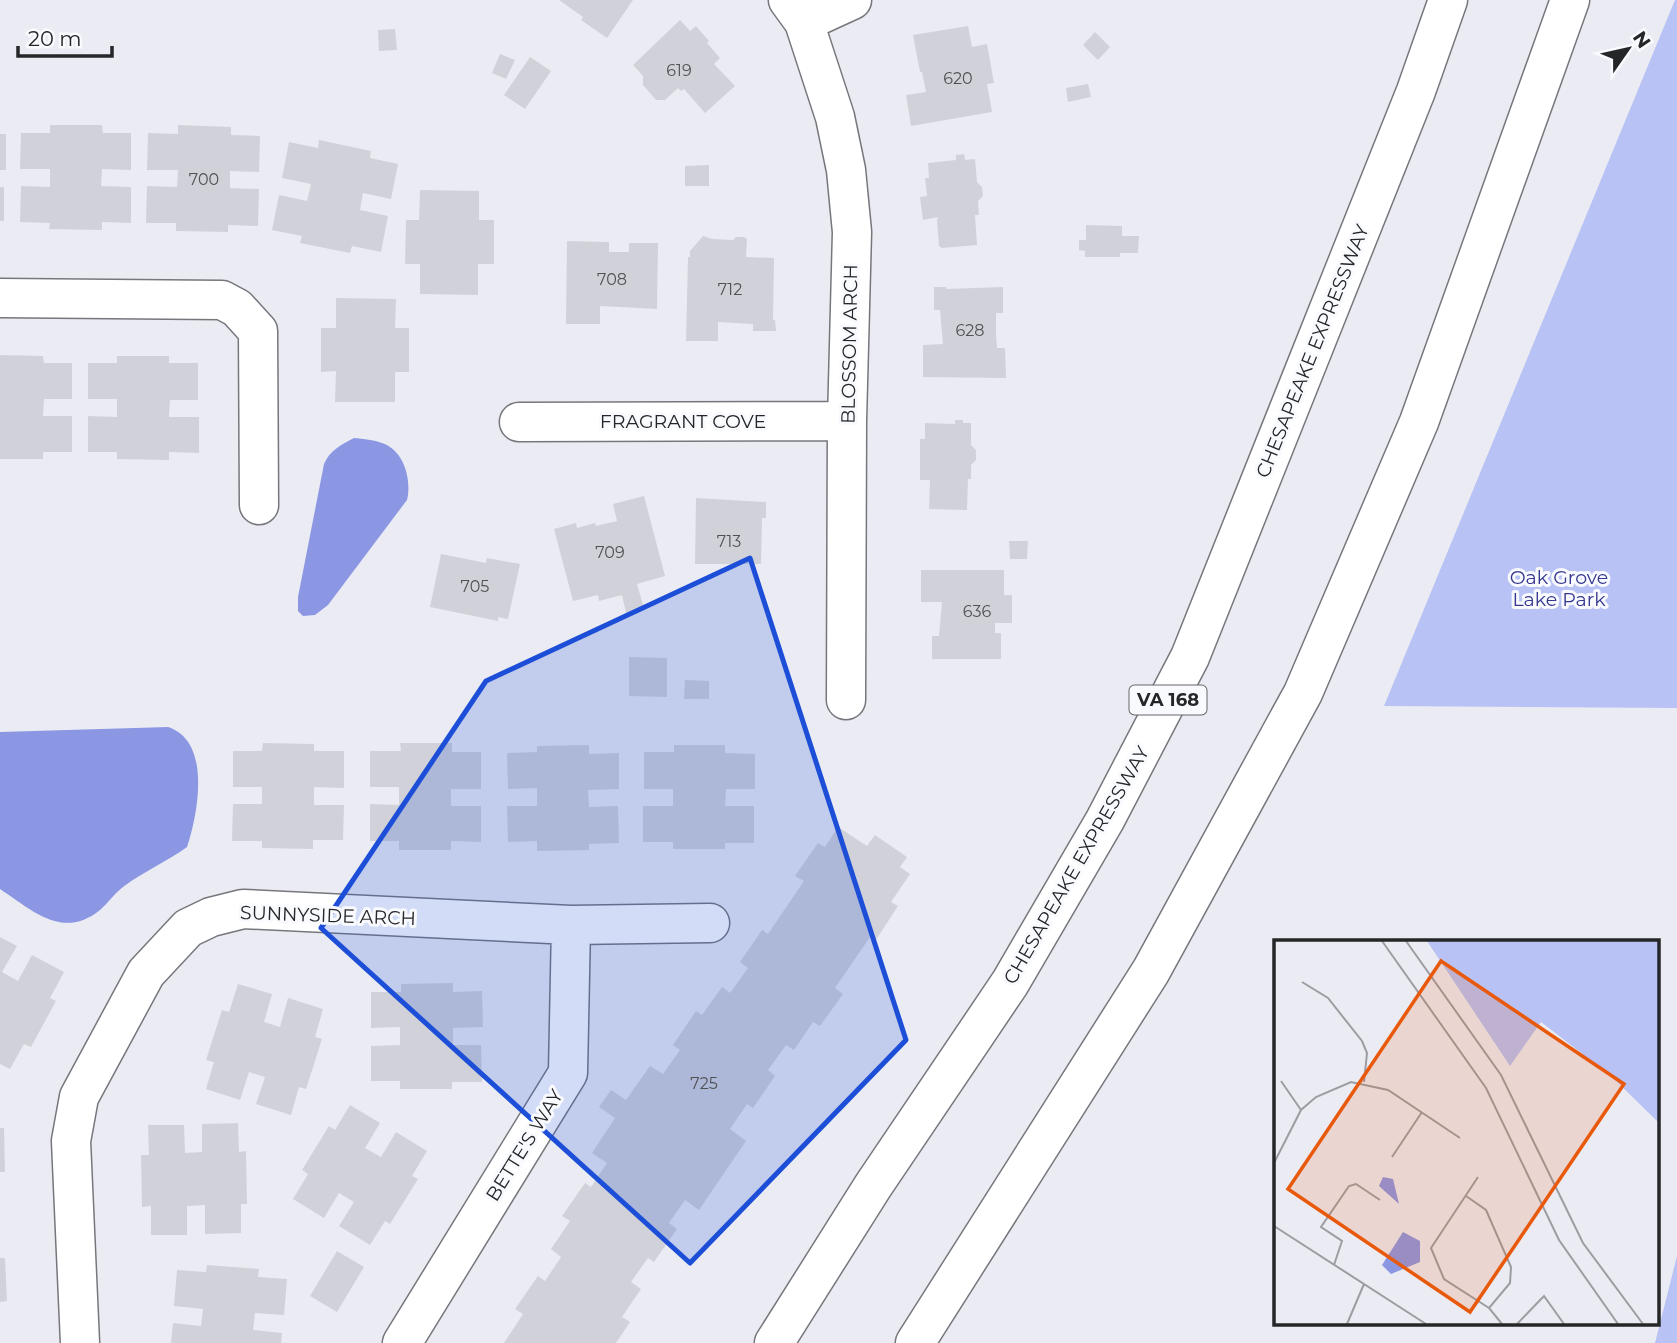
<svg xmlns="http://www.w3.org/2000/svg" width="1677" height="1343" font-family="Montserrat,sans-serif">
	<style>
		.green { fill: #b8c2f4 }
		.water { fill: #8b97e3 }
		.building { fill: #d1d2d9 }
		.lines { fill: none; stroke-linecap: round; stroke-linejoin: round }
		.minor-casing { stroke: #76777d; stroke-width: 41 }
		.highway-casing { stroke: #76777d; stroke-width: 41 }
		.minor { stroke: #fff; stroke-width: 38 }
		.highway { stroke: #fff; stroke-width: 38 }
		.marked { fill: #1d4ed8; fill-opacity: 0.2; stroke: #1d4ed8; stroke-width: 5; stroke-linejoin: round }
		.labels { text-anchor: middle; stroke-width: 6; stroke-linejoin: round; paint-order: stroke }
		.number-label { font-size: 16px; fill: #505154 }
		.shield { fill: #f9fafe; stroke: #656668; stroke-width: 2 }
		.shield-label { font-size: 18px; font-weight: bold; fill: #252628 }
		.street-label { font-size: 19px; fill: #252628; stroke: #f9fafe }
		.park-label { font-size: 19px; fill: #353790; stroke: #f9fafe }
		.inset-road { fill: none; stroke: #9c9da2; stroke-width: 2 }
		.view { fill: #e8590c; fill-opacity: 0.15; stroke: #e8590c; stroke-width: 3.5 }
		.inset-edge { fill: none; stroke: #252628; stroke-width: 3.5 }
	</style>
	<rect width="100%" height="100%" fill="#ebecf3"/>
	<path class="green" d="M1675,0H1677V708L1384,706Z
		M1677,1256V1343H1655Z"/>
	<path class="water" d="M354,438C364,439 374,440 382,443C404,450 412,480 407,500L328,605L315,615L303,616L298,611V597L324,464C330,450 341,445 354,438Z
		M168,727C212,741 198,814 187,847C166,862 143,872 123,887C114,894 108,903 100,910C63,940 33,911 0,889V732Z"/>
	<path class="building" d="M559,0H633L607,38L581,20L583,17Z
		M680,20L690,31L696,26L709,41L707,43L720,58L714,64L735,86L705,113L684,89L681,91L678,88L665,100H656L643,85V76L633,65Z
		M968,26L972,47L987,44L994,83L987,84L992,112L911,126L906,95L926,92L922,72H920L913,35Z
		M395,29L397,50L379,51L378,30Z
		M1095,32L1110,47L1098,60L1083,45Z
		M500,54L515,60L506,79L492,73Z
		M530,57L551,71L525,109L504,95Z
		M1088,84L1091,97L1068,102L1066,88Z
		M50,125H102L103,133H131V170L102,169L101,186L131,187V223L102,222V230L49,229L50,223L20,222L21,186L50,187V169H20L21,133H50Z
		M178,125L231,127V135L260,136L259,172L230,171V188L259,189L258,226L228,225V232L176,231V223H146L147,186L177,187L178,170H147L148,133L178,134Z
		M0,134H6V170H0Z
		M319,140L371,151L370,158L398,164L391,199L363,193L360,210L388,216L381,252L352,246L350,253L300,243L302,236L272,230L279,195L307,201L311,184L282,178L289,142L318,148Z
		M964,154L965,160L975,159L977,182L982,187L983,196L978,201L979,215H975L977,245L942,248L939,246L937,220L938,217L923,220L920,197L927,196L925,178H929L928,163L956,160V155Z
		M709,165V186H685V166Z
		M0,187H4V221H0Z
		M420,190L479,191V220H494V264H478V295L420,294V264H405L406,220H419Z
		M1086,225L1122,226V236H1139L1138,253H1120V257H1085V251L1079,250V240H1086Z
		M703,236L712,239L733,240L736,237H744L747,239L746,257L774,258L773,320H775L776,331H753V324L718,322V341H686L688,257H690V251Z
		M567,241L609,242V252H629V243H658L657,309L600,306V324H566Z
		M934,287H946V289L1003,287V313H996V335L997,348H1005L1006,378L923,377V345L943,344L940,310H934Z
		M336,298L396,299L395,328H409V372H395V402H335L336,371L321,372V328H336Z
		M0,355L43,356L44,363H72V399H44L43,416H72V452H43V459H0Z
		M117,356H169V363H198V400H170L169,417H199V453L169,452V460L117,459V452H88V416L117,417V399H88V363H117Z
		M955,420H963V423H971V445L976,450V460L971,465V479H968L967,510L929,509L930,480H920V439H925V423L955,424Z
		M644,496L665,576L637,584L644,608L626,613L622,595L599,601L598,595L573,601L554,529L576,523L577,528L595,523L596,526L617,521L613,504Z
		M696,498L766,502V518H762L761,564H695Z
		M1009,541H1028L1027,559H1010Z
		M441,554L486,563L487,558L520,564L508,619L498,617V621L430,607Z
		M921,570H1004V595H1012V623H995V633H1001V659H932V636H939L942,602H921Z
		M629,657L667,658V697L629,696Z
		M685,680L709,681V699H684Z
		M263,743L314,744V751H344V788L314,787V805H344L343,840H313V849L262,848V841H232L233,804H262V787H233V751H262Z
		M400,743H452V752H481V789H451V806H481V842L451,841V850H399V841H370V804L399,805V787H370V751H401Z
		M589,745V754L619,753V789L588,790L589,807L618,806L619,843L589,844V850L537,851V841L508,842L507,806H537V788L508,789L507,753L537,752V746Z
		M674,745H725V753L755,754V789H726L725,806H754V843H725V849H673V842H643V806H673V789H644V752H674Z
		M838,827L867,846L875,835L907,857L900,867L910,874L891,902L898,906L876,940L870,937L835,988L843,994L820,1026L813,1022L794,1050L786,1045L768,1070L775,1076L753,1108L747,1104L730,1129L746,1141L699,1210L685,1200L669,1223L677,1229L654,1262L648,1258L631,1282L641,1289L622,1317L630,1322L616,1343H504L523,1314L515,1309L538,1276L545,1281L561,1257L551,1249L570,1221L562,1216L585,1183L591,1187L607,1163L592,1153L615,1118L599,1107L611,1090L626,1100L650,1066L663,1074L680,1050L673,1045L696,1011L702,1015L722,987L730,993L748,968L740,962L762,930L768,934L804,881L795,876L818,843L825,847Z
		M0,937L17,946L2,972L18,981L32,955L64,972L50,998L56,1001L31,1047L24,1044L10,1069L0,1064Z
		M453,983V992L482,991L483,1027L453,1028V1045H481L482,1082H452V1089H400V1081H371V1046L400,1045V1027L371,1028V992H401V984Z
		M238,984L272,994L264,1022L280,1027L288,998L323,1009L315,1037L322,1039L306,1089L299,1087L291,1115L256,1104L265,1077L249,1072L240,1100L206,1089L214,1062L206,1060L222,1010L229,1012Z
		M350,1105L380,1123L365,1148L381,1157L396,1132L427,1151L412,1176L418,1179L390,1224L385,1221L370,1245L339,1226L354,1202L339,1193L324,1218L293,1199L308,1174L302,1170L329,1126L335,1130Z
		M238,1123L239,1152L246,1151L247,1204H241V1233L205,1234V1205L187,1206V1235H151V1206L142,1207L141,1155H149L148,1125H184L185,1153L202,1152V1124Z
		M0,1128H4L5,1172H0Z
		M337,1251L364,1267L337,1312L310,1296Z
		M0,1258H5L7,1301L0,1302Z
		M207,1265L259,1269L258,1277L287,1279L284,1315L255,1313L253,1330L282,1333L281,1343H171L173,1323L201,1326L203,1309L174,1306L177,1270L206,1272Z"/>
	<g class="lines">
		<g class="minor-casing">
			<path id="minor" d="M788,0L804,22L835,117L846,170L852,232L847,421L846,700
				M804,22L852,0
				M0,298L222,300L237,308L258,331L259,505
				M519,422L847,421
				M80,1343L71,1141L79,1097L146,973L188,928L211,917L243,909L571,925L710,923
				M402,1343L568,1073L571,925"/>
		</g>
		<g class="highway-casing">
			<path id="highway" d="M774,1343L873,1186L1010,983L1105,820L1190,657L1416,91L1448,0
				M915,1343L1151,971L1303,693L1419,422L1570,0"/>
		</g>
		<use href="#minor" class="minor"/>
		<use href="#highway" class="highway"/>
	</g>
	<path class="marked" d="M750,558L906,1040L690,1263L321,928L486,681Z"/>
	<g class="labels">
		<g class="number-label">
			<text x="679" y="76">619</text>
			<text x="958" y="84">620</text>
			<text x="204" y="185">700</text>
			<text x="612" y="285">708</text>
			<text x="730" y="295">712</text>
			<text x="970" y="336">628</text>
			<text x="729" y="547">713</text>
			<text x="610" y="558">709</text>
			<text x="475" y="592">705</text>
			<text x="977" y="617">636</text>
			<text x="704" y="1089">725</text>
		</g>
		<rect class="shield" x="1129.5" y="685.5" width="77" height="29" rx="5"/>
		<g class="shield-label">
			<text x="1168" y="706">VA 168</text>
		</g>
		<g class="street-label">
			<text transform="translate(849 344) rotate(-89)" y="7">BLOSSOM ARCH</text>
			<text transform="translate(1312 351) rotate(-68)" y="7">CHESAPEAKE EXPRESSWAY</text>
			<text x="683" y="428">FRAGRANT COVE</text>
			<text transform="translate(1076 865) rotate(-60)" y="7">CHESAPEAKE EXPRESSWAY</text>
			<text transform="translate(328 915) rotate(2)" y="7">SUNNYSIDE ARCH</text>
			<text transform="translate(524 1145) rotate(-58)" y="7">BETTE'S WAY</text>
		</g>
		<g class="park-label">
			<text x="1559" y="584">Oak Grove<tspan x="1559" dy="22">Lake Park</tspan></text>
		</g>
	</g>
	<g transform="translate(1274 940)">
		<rect width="385" height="385" fill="#ebecf3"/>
		<path d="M153,1H385V183L337,136L267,82L236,126Z" fill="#b8c2f4"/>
		<path d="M109,237L119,239L125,264L105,246ZM129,292L146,301V322L117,334L108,325Z" fill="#8b97e3"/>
		<path class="inset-road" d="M108,1L212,148L285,300L344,384M132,1L227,135L309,303L369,384M28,42L54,58L88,101L93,113L90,142M7,141L27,170M118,217L148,172M0,223L27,170L42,157L77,142L114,150L186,198M204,237L157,308L170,339L215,368M192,256L212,270L237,327L236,343L215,368L228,384M0,286L152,384M60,325L68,301L47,287L75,246L82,244L106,260M73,384L90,344M243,384L270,356L290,384"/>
		<path class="view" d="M167,21L350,144L196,372L14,249Z"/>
		<rect width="385" height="385" class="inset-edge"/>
	</g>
	<g transform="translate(1628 49) rotate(56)" stroke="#f9fafe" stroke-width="5" paint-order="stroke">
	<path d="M0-5L12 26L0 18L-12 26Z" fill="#252628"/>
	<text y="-10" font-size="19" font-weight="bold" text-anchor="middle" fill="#252628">N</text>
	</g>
	<path d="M18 46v10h94v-10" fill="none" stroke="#252628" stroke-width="3.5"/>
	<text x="28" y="46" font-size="21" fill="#252628" stroke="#f9fafe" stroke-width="5" paint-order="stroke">20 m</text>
</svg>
